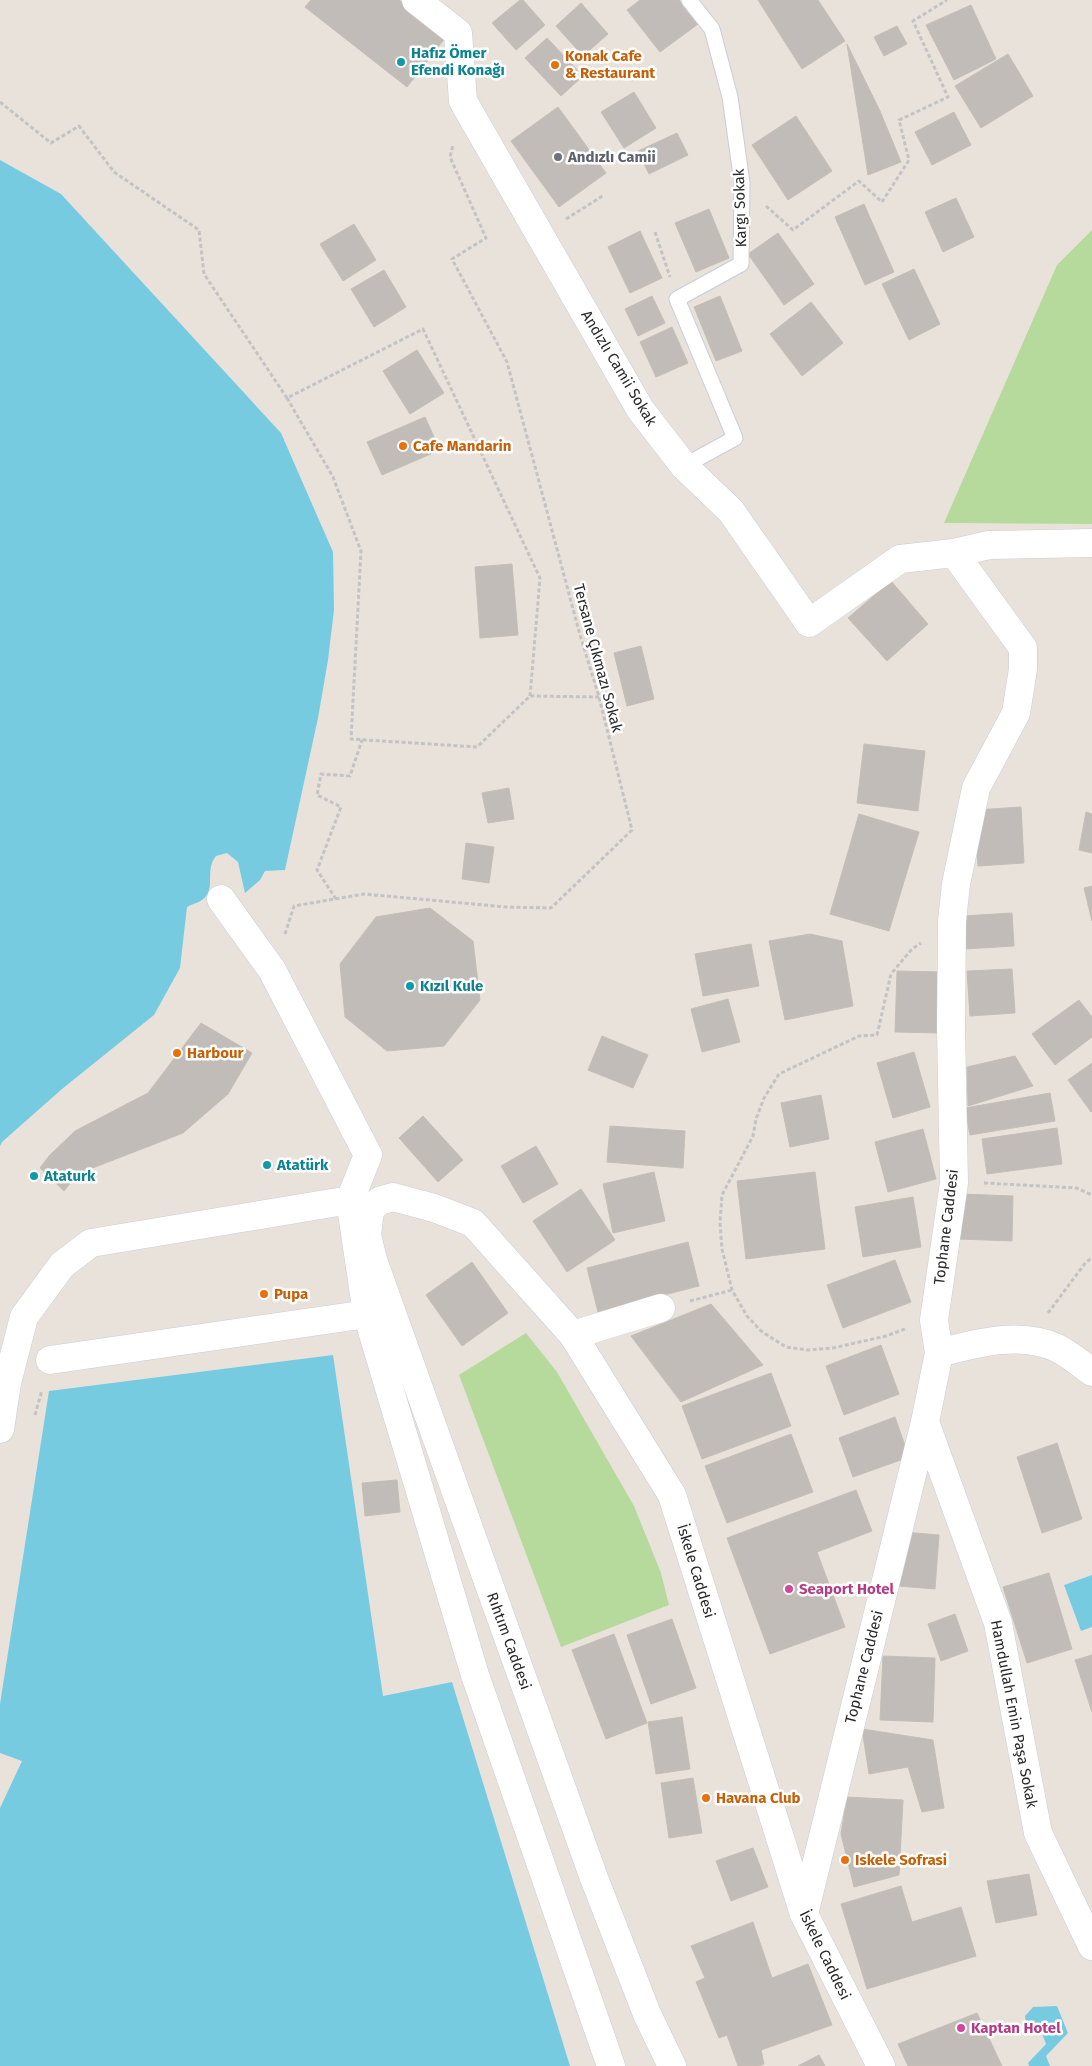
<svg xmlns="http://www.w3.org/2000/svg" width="1092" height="2066" font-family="'Fira Sans',sans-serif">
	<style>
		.green { fill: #b5da9c }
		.water { fill: #77cbe1 }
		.building { fill: #c1bcb7; stroke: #c4beb5 }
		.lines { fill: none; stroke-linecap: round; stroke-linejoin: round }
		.lane-casing { stroke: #c9cdd8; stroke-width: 17 }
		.street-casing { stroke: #c9cdd8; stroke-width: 29 }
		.secondary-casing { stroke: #c9cdd8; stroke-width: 29 }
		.path { stroke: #c3c3c3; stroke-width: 3; stroke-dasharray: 4 2.5; stroke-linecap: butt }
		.lane { stroke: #fff; stroke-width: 15 }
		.street { stroke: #fff; stroke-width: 28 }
		.secondary { stroke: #fff; stroke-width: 28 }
		.culture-dot { fill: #0f9aa8; stroke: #fff; stroke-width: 2 }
		.food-dot { fill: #e8710a; stroke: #fff; stroke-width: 2 }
		.worship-dot { fill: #6b7280; stroke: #fff; stroke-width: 2 }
		.hotel-dot { fill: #d1479c; stroke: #fff; stroke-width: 2 }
		.labels { text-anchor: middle; stroke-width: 5; stroke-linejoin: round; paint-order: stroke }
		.culture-label { font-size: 15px; font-weight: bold; fill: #0d838f; stroke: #fff; text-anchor: start }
		.food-label { font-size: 15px; font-weight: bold; fill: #c56008; stroke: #fff; text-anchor: start }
		.worship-label { font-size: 15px; font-weight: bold; fill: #5b616d; stroke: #fff; text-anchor: start }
		.street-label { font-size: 15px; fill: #282828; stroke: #fff }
		.hotel-label { font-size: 15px; font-weight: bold; fill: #b23c85; stroke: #fff; text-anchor: start }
	</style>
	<rect width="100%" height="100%" fill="#e9e2db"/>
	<path class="green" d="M1092,230V524L944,523L1057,265Z
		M526,1333L557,1372L634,1506L661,1573L669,1605L561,1647L459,1375Z"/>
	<path class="water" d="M0,160L61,194L281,433L333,552L334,610L328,660L318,718L285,870L265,871L260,880L245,893L238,862L227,853L216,856C204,870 217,890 202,900C198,903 192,904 187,907L180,968L154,1015L62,1089L2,1142L0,1146Z
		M333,1355L383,1696L452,1682L570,2066H0V1808L22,1761L0,1753V1704L49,1391Z
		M1092,1575V1627L1081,1631L1064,1585Z
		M1057,2006L1068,2033L1046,2056L1050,2066H1029L1028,2063L1046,2044L1041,2031L1027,2029L1025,2016L1033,2007Z"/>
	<path class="building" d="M311,0H399L446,37L407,87L305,7Z
		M520,0H523L545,25L516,50L492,23Z
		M640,0H679L698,24L660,52L627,10Z
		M758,0H818L845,41L802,69Z
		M581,3L608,34L583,56L556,26Z
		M971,5L996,59L954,80L926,25Z
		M897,26L907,44L884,56L874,37Z
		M547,38L583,76L561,96L525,58Z
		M847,44L880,111L901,162L868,175Z
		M1008,54L1033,96L981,128L955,86Z
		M634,92L656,128L624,148L601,112Z
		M558,107L606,173L559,207L511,141Z
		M954,112L971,145L932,165L915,132Z
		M796,116L832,171L788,200L752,145Z
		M677,133L688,155L649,174L638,151Z
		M956,198L974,237L943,252L925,212Z
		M864,204L894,272L865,285L835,217Z
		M709,209L729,258L696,272L675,223Z
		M354,224L376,260L343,281L320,244Z
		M640,231L662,278L630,293L608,247Z
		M778,233L814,284L784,305L748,254Z
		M914,269L940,324L909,340L882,284Z
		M384,270L406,307L374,327L351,289Z
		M652,296L665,323L638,336L625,309Z
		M720,296L742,351L716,361L694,307Z
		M811,302L843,343L802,376L770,334Z
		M672,327L688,363L656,377L640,342Z
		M417,350L444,393L410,414L383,371Z
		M425,417L440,450L382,475L367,442Z
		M512,564L518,635L480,638L475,567Z
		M891,581L928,624L887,661L848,618Z
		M641,646L654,699L627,706L614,653Z
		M864,744L925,751L918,811L857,803Z
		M509,788L514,819L488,823L482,793Z
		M1021,807L1024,863L978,866L975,810Z
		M1086,812L1092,814V853L1079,850Z
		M859,814L919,832L889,931L830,914Z
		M466,843L494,847L489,883L462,879Z
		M1092,886V921L1084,888Z
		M430,908L473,941L480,1000L444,1046L387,1051L345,1017L340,964L376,917Z
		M1012,913L1014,946L965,949L963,916Z
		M810,934L842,941L853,1006L785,1020L769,941Z
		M751,944L759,986L703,996L695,954Z
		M1012,969L1015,1013L970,1016L967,971Z
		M897,971L941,972L939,1033L895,1032Z
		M728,999L740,1042L702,1052L691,1009Z
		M1079,1000L1092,1017V1037L1055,1065L1032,1034Z
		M201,1023L252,1053L228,1094L183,1133L77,1174L64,1191L40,1168L49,1156L75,1131L148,1093Z
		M602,1036L648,1055L633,1088L588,1070Z
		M914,1052L930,1107L893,1118L877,1063Z
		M1015,1056L1033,1086L968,1106L967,1067Z
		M1092,1063V1111L1091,1112L1068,1080Z
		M1050,1093L1055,1121L970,1135L965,1108Z
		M821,1095L829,1139L790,1147L781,1103Z
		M423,1116L463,1160L438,1182L399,1138Z
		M610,1126L685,1131L683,1168L607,1162Z
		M1057,1128L1062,1164L987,1174L982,1139Z
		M923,1129L936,1179L888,1192L875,1142Z
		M536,1146L558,1184L523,1203L501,1166Z
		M654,1172L665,1221L613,1233L603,1184Z
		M815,1172L825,1249L746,1259L737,1181Z
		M581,1189L615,1240L567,1272L533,1221Z
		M961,1194L1013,1196L1012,1241L959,1239Z
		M913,1197L921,1247L863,1257L855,1207Z
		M688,1242L699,1286L598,1312L587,1268Z
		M895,1260L911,1302L843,1328L827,1285Z
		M472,1262L508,1313L462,1346L426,1295Z
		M711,1304L763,1365L681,1402L631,1336Z
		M881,1345L899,1394L844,1415L826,1366Z
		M771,1373L791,1426L702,1459L682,1406Z
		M895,1417L909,1457L853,1477L839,1438Z
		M791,1434L813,1492L727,1523L705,1466Z
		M1057,1443L1082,1519L1042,1533L1017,1457Z
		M397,1480L400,1512L365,1516L362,1483Z
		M856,1490L872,1531L817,1552L845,1627L770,1654L727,1538Z
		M903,1532L939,1535L935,1589L898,1586Z
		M1049,1573L1072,1649L1027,1663L1003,1587Z
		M955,1614L968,1651L941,1661L928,1624Z
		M672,1619L696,1688L651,1704L627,1635Z
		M614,1634L647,1723L606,1739L572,1650Z
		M1092,1655V1712L1075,1660Z
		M883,1656L935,1658L933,1722L880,1720Z
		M682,1717L690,1769L656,1774L648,1722Z
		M862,1729L933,1740L944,1808L922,1812L908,1767L869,1774Z
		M693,1778L702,1833L669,1838L661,1783Z
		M847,1797L903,1800L899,1875L854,1887L841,1834Z
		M753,1848L768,1887L731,1901L716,1861Z
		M1029,1874L1037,1915L996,1923L987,1881Z
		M901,1886L912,1922L961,1907L976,1956L867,1989L841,1904Z
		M753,1922L772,1978L808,1964L832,2025L761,2050L764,2064L759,2066H738L727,2035L719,2038L696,1982L705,1978L691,1946Z
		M977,2013L1002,2066H908L898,2044Z
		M819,2055L825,2066H798Z"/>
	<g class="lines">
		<g class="lane-casing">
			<path id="lane" d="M684,466L735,438L677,299L741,264L742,183L730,97L712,29L689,0"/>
		</g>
		<g class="street-casing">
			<path id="street" d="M416,0L458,33L463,101L640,409L684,466L731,511L809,623L900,559L954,553L1023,648V669L1016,713L976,788L956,884L952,921L951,1029L954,1183L934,1320L939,1353L925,1422L804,1914
				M954,553L989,545L1092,543
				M221,899L272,970L368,1155L350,1200L367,1314L475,1675L611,2066
				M573,1335L661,1308
				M939,1353C976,1343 1020,1331 1057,1348C1069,1354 1081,1364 1092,1372
				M50,1360L367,1314
				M925,1422L998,1623L1038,1833L1092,1946
				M0,1429L7,1383L24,1317L62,1265L91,1243L350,1200L366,1208"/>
		</g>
		<g class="secondary-casing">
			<path id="secondary" d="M672,2066L647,2014L594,1878L373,1260L367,1235L370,1210L379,1201L393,1197L434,1208L473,1223L573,1335L672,1495L804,1914L881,2066"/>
		</g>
		<path class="path" d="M0,102L51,143L79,126L114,172L199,230L204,274L287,398
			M766,206L793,230L859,181L882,202L909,160L899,120L948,97L913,21L947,0
			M566,219L604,195
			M655,232L670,277
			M530,696L540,578L423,329L287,398L333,477L361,551L351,739L477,747L530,696L599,697
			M336,899L317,870L341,807L317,795L321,774L350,776L362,740
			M285,934L294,906L364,894L506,907L551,908L632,830L599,697L580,635L507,362L452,259L486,238L450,157L453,145
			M984,1183L1077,1188L1092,1195
			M690,1301L732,1290
			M1048,1313L1086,1262L1092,1258
			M905,1329L886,1336L833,1348L808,1350L786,1347L761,1331L747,1316L732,1290L722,1249L720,1223L722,1195L753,1136L756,1119L764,1098L779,1074L859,1036L877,1035L891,974L912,949L921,943
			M35,1415L42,1390"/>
		<use href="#lane" class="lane"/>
		<use href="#street" class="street"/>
		<use href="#secondary" class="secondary"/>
	</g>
	<g class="culture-dot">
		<circle cx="401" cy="62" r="5"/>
		<circle cx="410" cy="986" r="5"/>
		<circle cx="267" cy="1165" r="5"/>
		<circle cx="34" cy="1176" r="5"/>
	</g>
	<g class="food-dot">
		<circle cx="555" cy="65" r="5"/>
		<circle cx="403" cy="446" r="5"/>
		<circle cx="177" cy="1053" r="5"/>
		<circle cx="264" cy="1294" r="5"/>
		<circle cx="706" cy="1798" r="5"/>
		<circle cx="845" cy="1860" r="5"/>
	</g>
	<circle class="worship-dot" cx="558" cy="157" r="5"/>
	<g class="hotel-dot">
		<circle cx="789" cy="1589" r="5"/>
		<circle cx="961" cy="2028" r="5"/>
	</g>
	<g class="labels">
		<g class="culture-label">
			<text x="411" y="58">Hafız Ömer<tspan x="411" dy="17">Efendi Konağı</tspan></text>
			<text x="420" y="991">Kızıl Kule</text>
			<text x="277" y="1170">Atatürk</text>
			<text x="44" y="1181">Ataturk</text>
		</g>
		<g class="food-label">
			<text x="565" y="61">Konak Cafe<tspan x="565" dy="17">&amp; Restaurant</tspan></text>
			<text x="413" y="451">Cafe Mandarin</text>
			<text x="187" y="1058">Harbour</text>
			<text x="274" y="1299">Pupa</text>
			<text x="716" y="1803">Havana Club</text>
			<text x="855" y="1865">Iskele Sofrasi</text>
		</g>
		<g class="worship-label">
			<text x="568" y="162">Andızlı Camii</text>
		</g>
		<g class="street-label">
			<text transform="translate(740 208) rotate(-92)" y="5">Kargı Sokak</text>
			<text transform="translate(619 368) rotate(59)" y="5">Andızlı Camii Sokak</text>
			<text transform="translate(598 658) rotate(75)" y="5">Tersane Çıkmazı Sokak</text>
			<text transform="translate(946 1227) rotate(-83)" y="5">Tophane Caddesi</text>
			<text transform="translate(696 1571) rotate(73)" y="5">İskele Caddesi</text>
			<text transform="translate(509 1641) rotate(70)" y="5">Rıhtım Caddesi</text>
			<text transform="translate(864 1667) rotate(-76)" y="5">Tophane Caddesi</text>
			<text transform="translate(1014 1714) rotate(79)" y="5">Hamdullah Emin Paşa Sokak</text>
			<text transform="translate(825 1955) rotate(64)" y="5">İskele Caddesi</text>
		</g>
		<g class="hotel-label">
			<text x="799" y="1594">Seaport Hotel</text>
			<text x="971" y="2033">Kaptan Hotel</text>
		</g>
	</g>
</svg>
